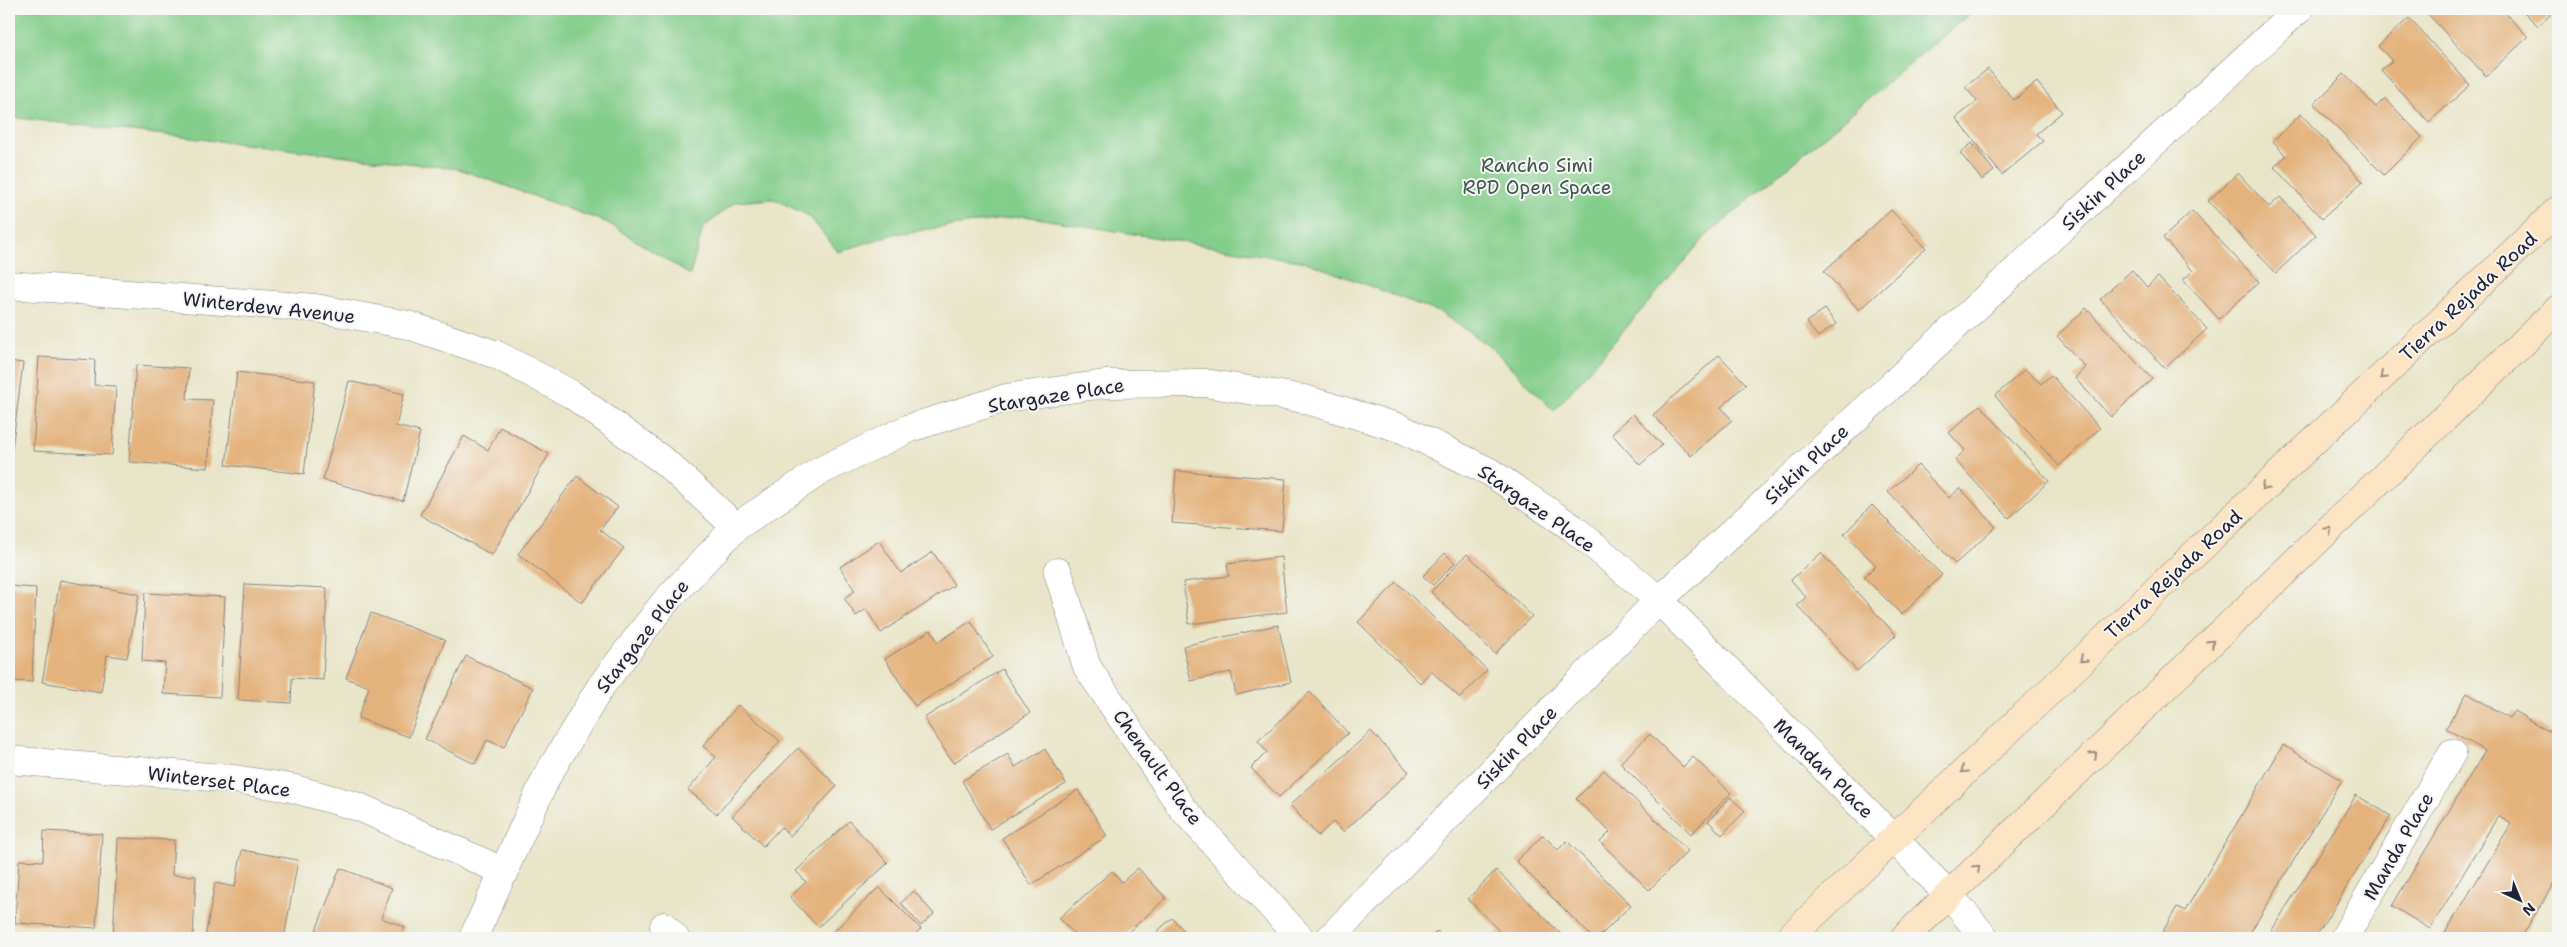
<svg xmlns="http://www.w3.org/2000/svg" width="2567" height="947" font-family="'Shantell Sans',sans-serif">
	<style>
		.green { fill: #84ce8b; stroke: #537863 }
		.building { fill: #e4b27d }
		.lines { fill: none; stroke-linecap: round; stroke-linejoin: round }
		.street-casing { stroke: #868482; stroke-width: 29 }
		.secondary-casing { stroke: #868482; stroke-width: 29 }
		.street { stroke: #fff; stroke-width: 28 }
		.secondary { stroke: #fce5c4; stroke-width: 28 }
		.oneway { stroke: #9a8d86 }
		.labels { text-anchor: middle; stroke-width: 4; stroke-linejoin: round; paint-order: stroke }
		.park-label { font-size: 19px; fill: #3f5653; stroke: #f6f6f2 }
		.street-label { font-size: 19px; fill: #22223b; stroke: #f6f6f2 }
	</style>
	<rect width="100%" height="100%" fill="#f6f6f2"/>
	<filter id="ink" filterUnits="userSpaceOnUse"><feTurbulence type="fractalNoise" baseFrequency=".02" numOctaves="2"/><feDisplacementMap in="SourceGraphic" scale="10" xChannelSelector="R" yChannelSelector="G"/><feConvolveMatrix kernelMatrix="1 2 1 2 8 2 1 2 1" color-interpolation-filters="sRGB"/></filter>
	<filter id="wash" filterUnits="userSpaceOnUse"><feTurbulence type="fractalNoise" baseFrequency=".0096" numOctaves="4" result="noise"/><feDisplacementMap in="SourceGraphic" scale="20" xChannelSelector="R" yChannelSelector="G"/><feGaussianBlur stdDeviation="1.12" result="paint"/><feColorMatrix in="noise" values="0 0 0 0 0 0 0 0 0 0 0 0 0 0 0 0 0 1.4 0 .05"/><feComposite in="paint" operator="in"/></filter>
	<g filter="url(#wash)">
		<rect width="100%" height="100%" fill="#e9e5c8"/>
		<path class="green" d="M9,9H1975L1706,236L1554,411L1493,349L1441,313L1306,262L1024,216L894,234L838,252L809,216L774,199L735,202L703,228L690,275L608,223L459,169L9,117Z"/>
		<g id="blocks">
			<path class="building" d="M2423,9H2501L2528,37L2486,76Z
				M2521,9H2557L2538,26Z
				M2409,18L2470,85L2429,122L2381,70L2392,61L2378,46Z
				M1988,69L2014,100L2037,82L2062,112L2036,134L2043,141L2002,175L1956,118L1977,101L1965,87Z
				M2344,74L2376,107L2385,98L2422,137L2384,175L2314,104Z
				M2301,114L2363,182L2322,219L2274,167L2286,156L2273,141Z
				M1972,143L1994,171L1982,180L1960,153Z
				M2238,173L2269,207L2280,197L2316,235L2276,273L2208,201Z
				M1891,210L1926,248L1859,310L1824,271Z
				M2192,211L2259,282L2219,319L2183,280L2193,271L2163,238Z
				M2132,270L2147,287L2158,277L2207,329L2165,368L2100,299Z
				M2086,308L2152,379L2111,417L2075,378L2085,367L2057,336Z
				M1825,309L1836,324L1818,337L1806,322Z
				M1719,355L1746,384L1721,407L1732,420L1691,456L1653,415Z
				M39,357L95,360L94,385L116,386L112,455L33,451Z
				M9,361L23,363L11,457L9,456Z
				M136,365L189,368L187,399L213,400L208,468L129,462Z
				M2025,369L2041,384L2051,375L2100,428L2059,466L1995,396Z
				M237,372L315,381L304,474L226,465Z
				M349,381L404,394L396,426L420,432L403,501L323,480Z
				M1980,405L2049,481L2009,518L1955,460L1965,450L1949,433Z
				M1633,414L1662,445L1640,465L1612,434Z
				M500,427L549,454L492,555L420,515L464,436L488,450Z
				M1918,465L1949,498L1960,488L1996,527L1955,564L1888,492Z
				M1176,471L1286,479L1282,531L1172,523Z
				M577,476L618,507L600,530L624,548L582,603L518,554Z
				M1872,505L1942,575L1902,615L1864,577L1876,565L1844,534Z
				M879,541L901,573L933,552L954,585L881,633L866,609L856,616L844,598L855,591L840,567Z
				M1445,553L1455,563L1433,585L1423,576Z
				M1821,553L1896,635L1857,671L1797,605L1806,597L1791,580Z
				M1467,554L1532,616L1495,654L1431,592Z
				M1281,557L1287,612L1189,624L1183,582L1229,576L1227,564Z
				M60,580L139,594L127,658L107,655L101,692L42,682Z
				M1397,582L1487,670L1460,698L1431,671L1420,683L1358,622Z
				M245,584L327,588L323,680L292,678L291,703L238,700Z
				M9,586L36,588L32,682L9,681Z
				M145,593L225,597L220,697L163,694L165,663L142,661Z
				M371,613L445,640L409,737L358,718L369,687L346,678Z
				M971,621L993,657L915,706L885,659L931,630L938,642Z
				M1278,625L1291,682L1236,695L1231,672L1191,681L1183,646Z
				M466,656L533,688L504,747L487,740L475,764L425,739Z
				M1002,669L1030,713L953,763L924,718Z
				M1310,692L1348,733L1279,797L1251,768L1267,752L1258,741Z
				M2467,693L2509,718L2514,711L2558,737V876L2521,938H2442L2511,824L2498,816L2430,929L2392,906L2485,751L2446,728Z
				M738,705L780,741L717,814L688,790L716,757L703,746Z
				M1371,731L1409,772L1343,832L1333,822L1318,836L1290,805Z
				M1650,734L1683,767L1693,757L1731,793L1691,834L1620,763Z
				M2283,745L2342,780L2247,938H2159L2177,907L2185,911Z
				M798,748L837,786L790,836L781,827L763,846L732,816Z
				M1045,749L1066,784L990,829L962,781L1008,754L1015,767Z
				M1604,770L1688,851L1649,890L1600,842L1610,832L1576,799Z
				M1078,790L1107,836L1031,885L1002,838Z
				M2356,795L2391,816L2315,938H2267Z
				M1730,797L1745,811L1722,835L1708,821Z
				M849,821L888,863L818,927L790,897L806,882L796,871Z
				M44,831L102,834L96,928L15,923L19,860L43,861Z
				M1543,835L1558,850L1567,841L1631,905L1598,938H1593L1516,861Z
				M118,838L174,840L172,875L196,876L193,938H113Z
				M242,850L298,860L284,938H205L215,883L235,887Z
				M340,868L392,888L381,918L405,927L400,938H313Z
				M1138,868L1166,898L1122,938H1078L1059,918L1112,871L1122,882Z
				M1496,870L1565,938H1491L1499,931L1468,899Z
				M879,887L921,929L911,938H827Z
				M914,891L934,914L921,926L901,903Z
				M1172,918L1191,938H1150Z
				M1437,931L1444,938H1430Z"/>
		</g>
	</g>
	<g filter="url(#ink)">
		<use href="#blocks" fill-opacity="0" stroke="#868482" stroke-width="1"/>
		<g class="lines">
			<g class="street-casing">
				<path id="street" d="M9,285L315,308L408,325L497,355L571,394L665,462L736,527
					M1058,572L1087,667L1183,809L1300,938
					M9,760L234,779L291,788L359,807L505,872
					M664,926L675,938
					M473,938L547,776L601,686L664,603L736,527L820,471L910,428L1006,398L1105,384L1205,383L1304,399L1400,428L1490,472L1573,528L1659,600L1949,895L1985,938
					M1330,938L1659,600L2299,9
					M2344,938L2452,753"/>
			</g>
			<g class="secondary-casing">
				<path id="secondary" d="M1789,938L2558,210
					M1904,938L2558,309"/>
			</g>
			<use href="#street" class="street"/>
			<use href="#secondary" class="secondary"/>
		</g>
		<defs><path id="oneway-chevron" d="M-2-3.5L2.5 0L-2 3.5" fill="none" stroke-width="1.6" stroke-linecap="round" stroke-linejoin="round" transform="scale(1.25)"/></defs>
		<g class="oneway">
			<use href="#oneway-chevron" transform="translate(2383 376) rotate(137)"/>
			<use href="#oneway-chevron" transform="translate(2264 487) rotate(137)"/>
			<use href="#oneway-chevron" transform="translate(2329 530) rotate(-44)"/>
			<use href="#oneway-chevron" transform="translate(2211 643) rotate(-44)"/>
			<use href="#oneway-chevron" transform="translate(2083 659) rotate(137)"/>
			<use href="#oneway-chevron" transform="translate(2094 755) rotate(-44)"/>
			<use href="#oneway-chevron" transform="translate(1964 770) rotate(137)"/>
			<use href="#oneway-chevron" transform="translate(1977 868) rotate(-44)"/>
		</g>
	</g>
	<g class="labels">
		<g class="park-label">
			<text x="1537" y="172">Rancho Simi<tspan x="1537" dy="22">RPD Open Space</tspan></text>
		</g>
		<g class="street-label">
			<text transform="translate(2103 190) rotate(-43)" y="7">Siskin Place</text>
			<text transform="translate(2468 296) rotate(-43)" y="7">Tierra Rejada Road</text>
			<text transform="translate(269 307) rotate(6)" y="7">Winterdew Avenue</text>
			<text transform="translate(1056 395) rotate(-9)" y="7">Stargaze Place</text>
			<text transform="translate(1806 464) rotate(-43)" y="7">Siskin Place</text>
			<text transform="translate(1537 508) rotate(35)" y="7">Stargaze Place</text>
			<text transform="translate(2173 574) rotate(-43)" y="7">Tierra Rejada Road</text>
			<text transform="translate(642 636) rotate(-52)" y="7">Stargaze Place</text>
			<text transform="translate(1516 747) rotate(-46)" y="7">Siskin Place</text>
			<text transform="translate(1158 767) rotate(54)" y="7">Chenault Place</text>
			<text transform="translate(1824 768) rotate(45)" y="7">Mandan Place</text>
			<text transform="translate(219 781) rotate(7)" y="7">Winterset Place</text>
			<text transform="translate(2398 846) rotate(-60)" y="7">Manda Place</text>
		</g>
	</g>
	<rect width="2567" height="947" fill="none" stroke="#f6f6f2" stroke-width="30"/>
	<g transform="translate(2520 900) rotate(136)" stroke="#f6f6f2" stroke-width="4" paint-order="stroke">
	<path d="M0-4L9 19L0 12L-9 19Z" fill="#22223b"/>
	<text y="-8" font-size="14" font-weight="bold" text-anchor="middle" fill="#22223b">N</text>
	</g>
</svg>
